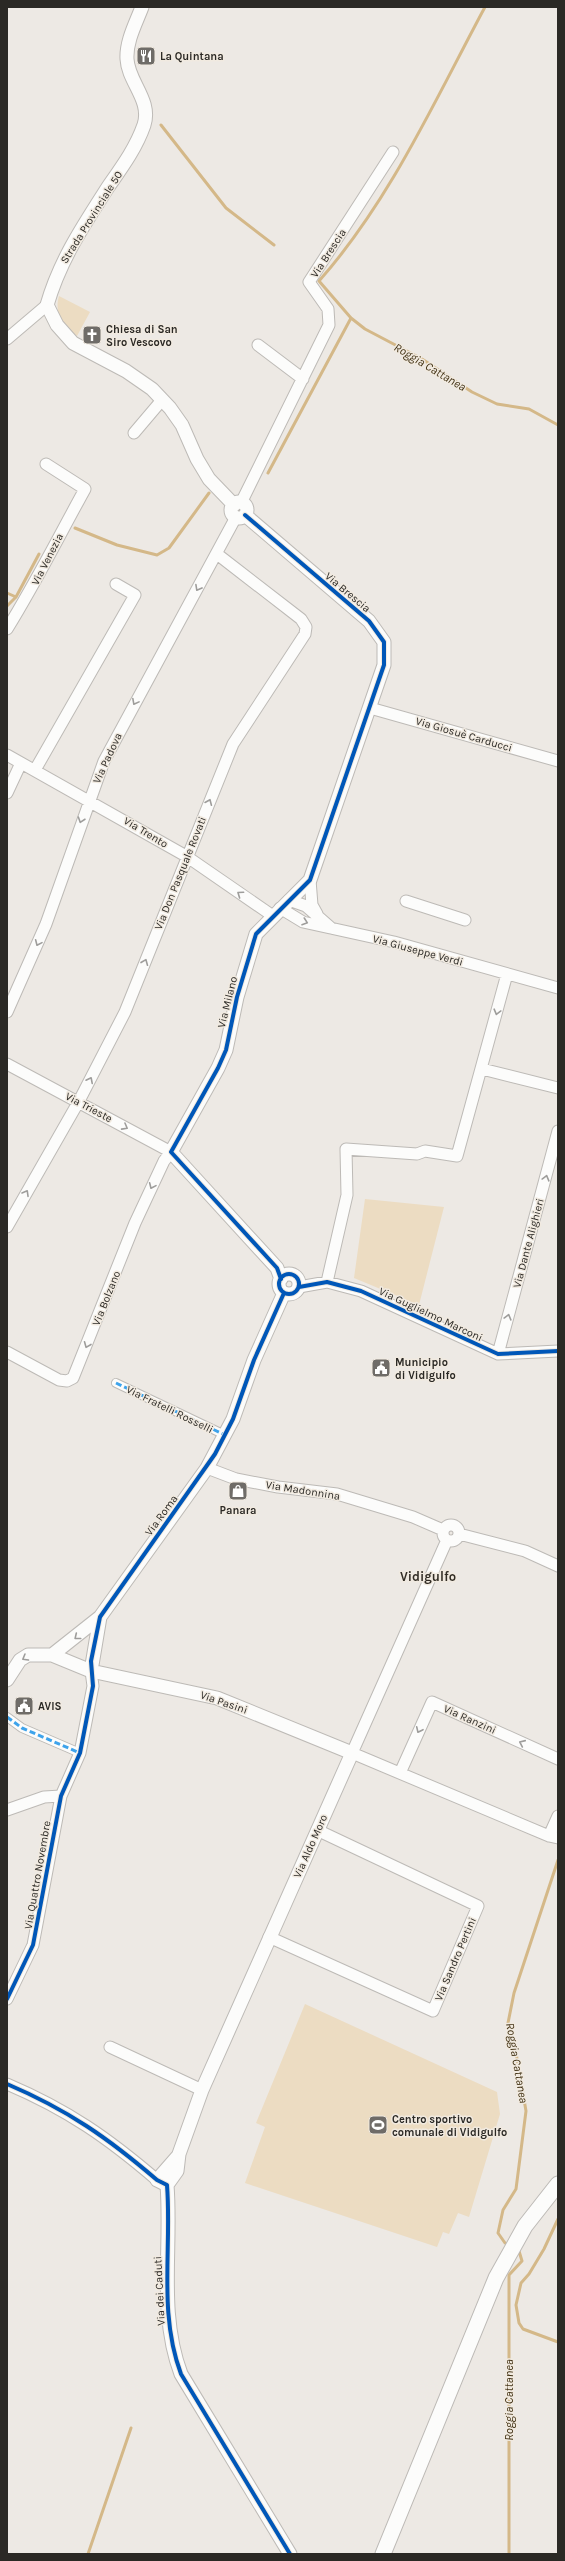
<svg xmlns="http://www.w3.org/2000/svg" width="565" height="2561" font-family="Karla,sans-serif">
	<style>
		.green { fill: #ecdcc2 }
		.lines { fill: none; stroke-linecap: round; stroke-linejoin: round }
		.stream { stroke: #d4b888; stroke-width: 3 }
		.pedestrian-casing { stroke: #bdbab6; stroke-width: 10 }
		.minor-casing { stroke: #bdbab6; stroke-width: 13 }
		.tertiary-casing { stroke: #bdbab6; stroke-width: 15 }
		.secondary-casing { stroke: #bdbab6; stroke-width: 17 }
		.pedestrian { stroke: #fcfcfb; stroke-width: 8 }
		.minor { stroke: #fcfcfb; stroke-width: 11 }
		.tertiary { stroke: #fcfcfb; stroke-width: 13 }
		.secondary { stroke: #fcfcfb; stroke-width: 15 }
		.quiet { stroke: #3ea3eb; stroke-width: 3; stroke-dasharray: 6 3; stroke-linecap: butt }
		.cycleway-casing { stroke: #f1eae0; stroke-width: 6 }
		.cycleway { stroke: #0057b8; stroke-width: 4 }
		.oneway { stroke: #9e9d9b }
		.labels { text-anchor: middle; stroke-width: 3; stroke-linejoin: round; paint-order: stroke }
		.poi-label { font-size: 11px; font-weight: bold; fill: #2b2925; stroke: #f1eae0; text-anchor: start }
		.street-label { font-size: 11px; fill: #2b2925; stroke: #f1eae0 }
		.water-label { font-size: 12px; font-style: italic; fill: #403012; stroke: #f1eae0 }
		.quarter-label { font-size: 13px; font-weight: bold; fill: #322d25; stroke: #f1eae0 }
	</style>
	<rect width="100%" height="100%" fill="#ede9e4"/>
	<path class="green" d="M59,296L90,312L77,336C62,328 54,312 59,296Z
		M365,1199L444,1207L419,1305L354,1278Z
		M305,2004L497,2092L500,2114L469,2217L458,2213L449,2234L443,2232L437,2247L245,2183L265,2127L256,2123Z"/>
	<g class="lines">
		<path class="stream" d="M485,7C435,100 390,201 319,281L351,318L365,329L422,359L472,392L497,404L529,409L558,425
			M161,125L226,208L274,245
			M268,473L351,318
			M75,528L117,545L157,555L169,548L209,493
			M7,593L16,597L39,554
			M7,606L16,597
			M558,2219L544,2249L529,2274L521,2283L516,2305L519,2323L523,2329L558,2342
			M505,2243L498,2233L503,2210L516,2189L526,2111L516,2053L508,2023L514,1993L558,1860
			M88,2554L131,2428
			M509,2554V2275L522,2261L519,2251"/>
		<g class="pedestrian-casing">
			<path id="pedestrian" d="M116,1383L225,1435
				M7,1717L22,1728L80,1753"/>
		</g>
		<g class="minor-casing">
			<path id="minor" d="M7,339L47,305
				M258,345L303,379
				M134,433L162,400
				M241,503L329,325L328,309L309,282L393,152
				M7,629C35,584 59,536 85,489L46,464
				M370,708L558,761
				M7,755L186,856L273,916
				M35,770L135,595L116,584
				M7,793L21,763
				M310,880L312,905L317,914
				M289,900L306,906L331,928
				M406,901L465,920
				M280,908L303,922L394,942L558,988
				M7,1012L46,924L104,761L236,517
				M7,1064L171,1152L164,1161L135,1223L73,1378L67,1381L59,1380L7,1352
				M482,1069L558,1088
				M7,1227L79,1101L125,1012L233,744L305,634L306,627L301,619L217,554
				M327,1282L347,1195L346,1149L417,1154L425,1151L457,1156L507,974
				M299,1287L327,1282L361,1291L498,1354L558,1351
				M498,1354L558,1131
				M207,1468L236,1479L278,1487L337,1494L413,1517L443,1530
				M443 1533a8 8 0 1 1 16 0a8 8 0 1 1-16 0Z
				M459,1534L525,1551L558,1566
				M447,1540L352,1753L549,1836L558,1838
				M400,1773L432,1702L558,1759
				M7,1810L44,1797L61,1796
				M549,1836L558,1816
				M269,1937L433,2011L478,1906L317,1830
				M7,1999L33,1945L61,1796L80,1753L93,1686L91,1671
				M110,2047L202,2090
				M7,2084C68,2110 108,2138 157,2180"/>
		</g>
		<g class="tertiary-casing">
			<path id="tertiary" d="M142,7C136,23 126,41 127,59C128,82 152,100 144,125C136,148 122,167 108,187C83,226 60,260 47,305L57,325L73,343L126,371L152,389L170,408L182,425L197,459L209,479L234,505
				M231 510a8 8 0 1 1 16 0a8 8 0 1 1-16 0Z
				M245,515L369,621L384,642V665L310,880L256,934L237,997L226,1050L218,1068L171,1152L277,1268L281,1279
				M279 1284a10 10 0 1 1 20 0a10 10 0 1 1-20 0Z
				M52,1655L100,1617L207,1468L233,1419L254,1360L284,1293
				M91,1671L100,1617
				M7,1680L20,1660L28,1655H52L91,1671L217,1698L352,1753L202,2090L179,2154L177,2171L167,2185
				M178,2156L157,2180L167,2185C172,2248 158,2313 181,2374L290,2554"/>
		</g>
		<g class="secondary-casing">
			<path id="secondary" d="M383,2554L496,2278L525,2226L558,2184"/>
		</g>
		<use href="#pedestrian" class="pedestrian"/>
		<use href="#minor" class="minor"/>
		<use href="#tertiary" class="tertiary"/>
		<use href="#secondary" class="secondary"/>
		<path class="quiet" d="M116,1383L225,1435
			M7,1717L22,1728L80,1753"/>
		<g class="cycleway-casing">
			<path id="cycleway" d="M245,515L369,621L384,642V665L310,880L256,934L237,997L226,1050L218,1068L171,1152L277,1268L281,1279
				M279 1284a10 10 0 1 1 20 0a10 10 0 1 1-20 0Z
				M299,1287L327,1282L361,1291L498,1354L558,1351
				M7,1999L33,1945L61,1796L80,1753L93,1686L91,1661L100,1617L215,1454L233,1419L254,1360L284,1293
				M7,2084C68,2110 108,2138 157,2180L167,2185C172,2248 158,2313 181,2374L290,2554"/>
		</g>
		<use href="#cycleway" class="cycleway"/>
	</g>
	<defs><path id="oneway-chevron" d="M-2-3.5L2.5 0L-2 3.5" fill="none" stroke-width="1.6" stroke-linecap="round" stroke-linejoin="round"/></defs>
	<g class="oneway">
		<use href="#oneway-chevron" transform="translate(198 588) rotate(119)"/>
		<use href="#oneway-chevron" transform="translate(135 702) rotate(118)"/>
		<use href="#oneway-chevron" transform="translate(209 802) rotate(-67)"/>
		<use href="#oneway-chevron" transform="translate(81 820) rotate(109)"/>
		<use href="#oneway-chevron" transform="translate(240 894) rotate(-145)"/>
		<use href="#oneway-chevron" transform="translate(305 922) rotate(19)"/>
		<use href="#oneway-chevron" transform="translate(38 943) rotate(114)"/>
		<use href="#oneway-chevron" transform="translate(145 962) rotate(-68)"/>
		<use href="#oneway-chevron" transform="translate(497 1012) rotate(105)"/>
		<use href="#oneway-chevron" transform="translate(90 1080) rotate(-63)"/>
		<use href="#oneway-chevron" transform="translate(125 1127) rotate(29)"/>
		<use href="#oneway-chevron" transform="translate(546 1178) rotate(-75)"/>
		<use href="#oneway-chevron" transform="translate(152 1186) rotate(114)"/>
		<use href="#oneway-chevron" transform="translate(26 1193) rotate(-60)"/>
		<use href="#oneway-chevron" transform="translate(508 1317) rotate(-75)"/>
		<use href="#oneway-chevron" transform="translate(87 1345) rotate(112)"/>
		<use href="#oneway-chevron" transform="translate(77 1637) rotate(141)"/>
		<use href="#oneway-chevron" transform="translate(25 1658) rotate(150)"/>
		<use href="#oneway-chevron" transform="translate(419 1730) rotate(115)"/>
		<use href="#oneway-chevron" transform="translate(522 1743) rotate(-156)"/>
	</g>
	<defs>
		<g id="restaurant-square" transform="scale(1)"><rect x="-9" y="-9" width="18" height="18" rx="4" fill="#6f6c68" stroke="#f1eae0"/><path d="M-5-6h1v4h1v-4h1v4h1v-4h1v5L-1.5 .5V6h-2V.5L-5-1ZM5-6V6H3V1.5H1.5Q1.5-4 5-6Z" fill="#fff"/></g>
		<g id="church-square" transform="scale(1)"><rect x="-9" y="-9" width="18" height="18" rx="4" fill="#6f6c68" stroke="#f1eae0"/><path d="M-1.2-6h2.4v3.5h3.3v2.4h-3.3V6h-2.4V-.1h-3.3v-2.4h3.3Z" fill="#fff"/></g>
		<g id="civic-square" transform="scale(1)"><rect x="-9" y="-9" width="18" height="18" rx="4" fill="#6f6c68" stroke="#f1eae0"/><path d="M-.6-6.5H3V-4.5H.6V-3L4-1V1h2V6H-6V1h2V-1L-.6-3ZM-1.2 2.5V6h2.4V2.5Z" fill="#fff"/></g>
		<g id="shop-square" transform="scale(1)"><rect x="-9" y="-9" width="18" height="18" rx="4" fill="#6f6c68" stroke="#f1eae0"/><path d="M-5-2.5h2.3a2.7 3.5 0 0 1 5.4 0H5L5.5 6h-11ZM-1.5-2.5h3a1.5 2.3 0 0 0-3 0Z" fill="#fff"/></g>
		<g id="stadium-square" transform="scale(1)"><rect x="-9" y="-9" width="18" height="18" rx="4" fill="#6f6c68" stroke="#f1eae0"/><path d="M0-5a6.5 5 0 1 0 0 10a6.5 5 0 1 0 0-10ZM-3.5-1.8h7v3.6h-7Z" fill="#fff"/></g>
	</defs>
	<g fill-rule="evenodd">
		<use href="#restaurant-square" x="146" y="56"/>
		<use href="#church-square" x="92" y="335"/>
		<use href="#civic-square" x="381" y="1368"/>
		<use href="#shop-square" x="238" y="1491"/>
		<use href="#civic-square" x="24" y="1706"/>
		<use href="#stadium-square" x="378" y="2125"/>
	</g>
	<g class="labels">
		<g class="poi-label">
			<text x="160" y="60">La Quintana</text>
			<text x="106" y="333">Chiesa di San<tspan x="106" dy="13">Siro Vescovo</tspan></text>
			<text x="395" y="1366">Municipio<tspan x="395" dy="13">di Vidigulfo</tspan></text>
			<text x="238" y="1514" text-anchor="middle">Panara</text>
			<text x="38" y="1710">AVIS</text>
			<text x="392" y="2123">Centro sportivo<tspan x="392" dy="13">comunale di Vidigulfo</tspan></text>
		</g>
		<g class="street-label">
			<text transform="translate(91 217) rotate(-58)" y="4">Strada Provinciale 50</text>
			<text transform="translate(328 253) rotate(-57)" y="4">Via Brescia</text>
			<text transform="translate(47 559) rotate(-63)" y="4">Via Venezia</text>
			<text transform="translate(348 592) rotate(40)" y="4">Via Brescia</text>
			<text transform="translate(464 734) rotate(16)" y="4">Via Giosuè Carducci</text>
			<text transform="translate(107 758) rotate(-65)" y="4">Via Padova</text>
			<text transform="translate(146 832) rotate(31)" y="4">Via Trento</text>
			<text transform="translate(180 873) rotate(-68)" y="4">Via Don Pasquale Rovati</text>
			<text transform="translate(418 950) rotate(15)" y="4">Via Giuseppe Verdi</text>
			<text transform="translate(227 1002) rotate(-76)" y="4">Via Milano</text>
			<text transform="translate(89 1107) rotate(28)" y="4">Via Trieste</text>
			<text transform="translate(528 1243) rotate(-75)" y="4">Via Dante Alighieri</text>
			<text transform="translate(106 1298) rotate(-68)" y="4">Via Bolzano</text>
			<text transform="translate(431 1314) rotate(25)" y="4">Via Guglielmo Marconi</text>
			<text transform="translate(170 1409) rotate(26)" y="4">Via Fratelli Rosselli</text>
			<text transform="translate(303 1490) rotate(9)" y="4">Via Madonnina</text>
			<text transform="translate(161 1515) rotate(-54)" y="4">Via Roma</text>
			<text transform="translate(224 1702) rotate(19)" y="4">Via Pasini</text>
			<text transform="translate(470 1719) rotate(24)" y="4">Via Ranzini</text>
			<text transform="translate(310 1846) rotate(-66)" y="4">Via Aldo Moro</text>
			<text transform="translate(37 1875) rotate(-80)" y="4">Via Quattro Novembre</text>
			<text transform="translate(455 1959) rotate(-67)" y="4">Via Sandro Pertini</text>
			<text transform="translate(159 2291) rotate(-93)" y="4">Via dei Caduti</text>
		</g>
		<g class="water-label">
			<text transform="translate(430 367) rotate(31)" y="4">Roggia Cattanea</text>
			<text transform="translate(517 2063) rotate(80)" y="4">Roggia Cattanea</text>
			<text transform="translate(509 2400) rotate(-90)" y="4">Roggia Cattanea</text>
		</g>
		<g class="quarter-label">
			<text x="428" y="1581">Vidigulfo</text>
		</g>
	</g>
	<rect width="565" height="2561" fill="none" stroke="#2b2925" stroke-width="16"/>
</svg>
